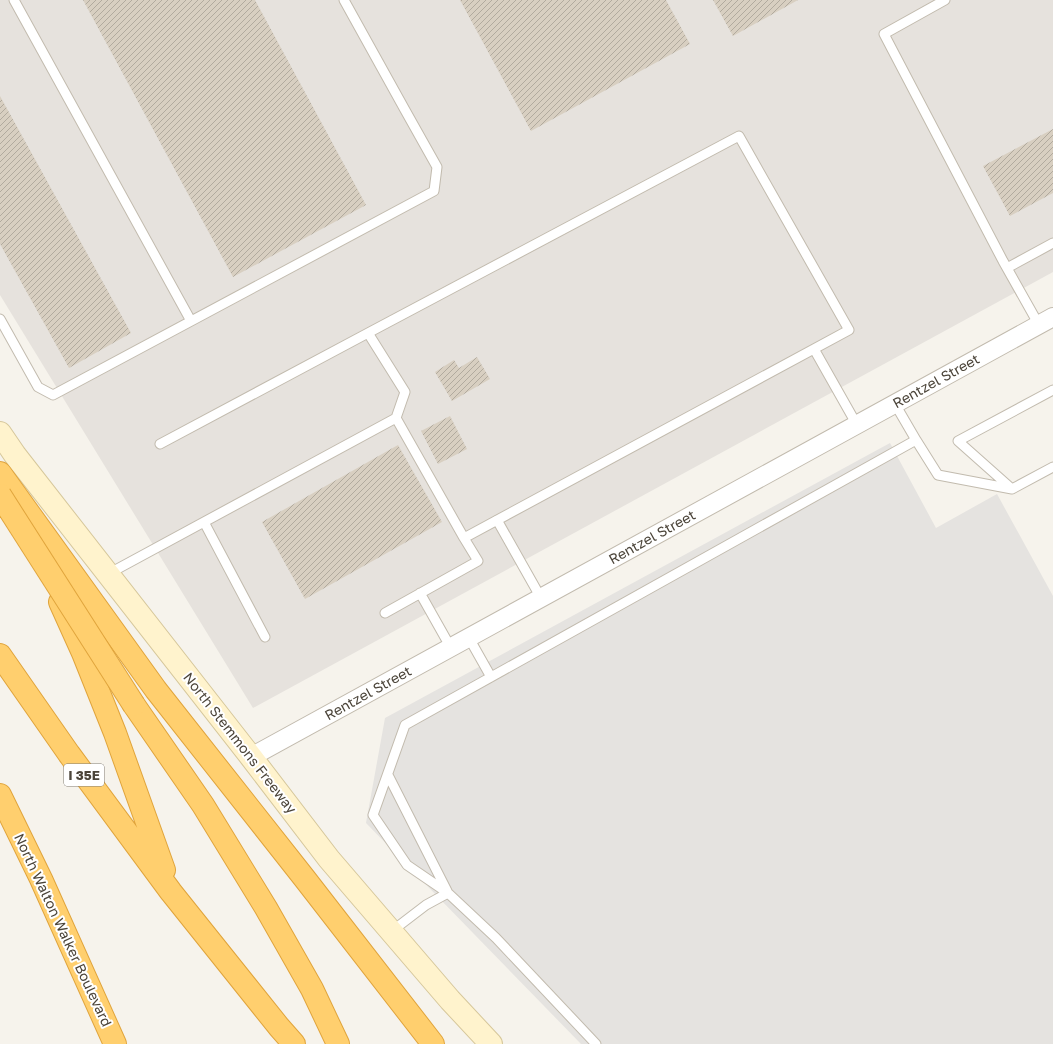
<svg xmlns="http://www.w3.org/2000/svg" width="1053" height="1044" font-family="'Golos Text',sans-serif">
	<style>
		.industrial { fill: #e6e2dd }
		.parking { fill: #e5e3e0 }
		.building { fill: url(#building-hatch) }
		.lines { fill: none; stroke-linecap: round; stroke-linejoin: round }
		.service-casing { stroke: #c2bbae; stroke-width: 11 }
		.minor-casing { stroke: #c2bbae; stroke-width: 20 }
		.secondary-casing { stroke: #d6c79b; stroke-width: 24 }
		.motorway-casing { stroke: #e0a43c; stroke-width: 24 }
		.service { stroke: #fff; stroke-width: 9 }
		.minor { stroke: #fff; stroke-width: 18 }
		.secondary { stroke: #fff3cd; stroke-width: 22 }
		.motorway { stroke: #ffcf6e; stroke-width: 22 }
		.motorway-bridge-casing { stroke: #e0a43c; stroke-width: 24; stroke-linecap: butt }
		.motorway-bridge { stroke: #ffcf6e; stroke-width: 22 }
		.labels { text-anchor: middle; stroke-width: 4; stroke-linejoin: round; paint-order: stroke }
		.shield { fill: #fff; stroke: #817c74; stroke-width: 1 }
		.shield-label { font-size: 13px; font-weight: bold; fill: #4b4439 }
		.street-label { font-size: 14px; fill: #4b4439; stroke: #fff }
	</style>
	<defs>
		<pattern id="building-hatch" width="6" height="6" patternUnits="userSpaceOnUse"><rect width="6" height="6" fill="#d8cfc1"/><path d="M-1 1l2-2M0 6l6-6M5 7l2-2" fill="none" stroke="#b1aa9e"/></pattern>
	</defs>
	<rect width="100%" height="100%" fill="#f6f3ec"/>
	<path class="industrial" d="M0,0H1053V272L253,708L0,295Z"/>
	<path class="parking" d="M890,443L936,528L997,494L1053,596V1044H581L366,823L385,718Z"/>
	<path class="building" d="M83,0H255L366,205L233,277Z
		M460,0H666L690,44L531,131Z
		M713,0H798L733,36Z
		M0,96L131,333L69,368L0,244Z
		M1053,129V193L1010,216L983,166Z
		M477,357L490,379L452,401L435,372L454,360L459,368Z
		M450,416L467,449L438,464L421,431Z
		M398,445L442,522L305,599L262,522Z"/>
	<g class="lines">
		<g class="service-casing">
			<path id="service" d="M14,0L191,321
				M945,0L884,34L1003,261L1039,325
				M1007,268L1053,243
				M0,319L38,387L53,395L434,191L437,167L405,110L344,0
				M368,333L739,136L849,330L464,538
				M814,349L857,425
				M895,404L916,440
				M160,444L368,333L405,392L396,418
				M1012,489L958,441L1053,390
				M497,520L541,598
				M204,522L265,637
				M108,574L396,418L464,538L478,561L385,613
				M420,593L451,648
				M469,638L491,677
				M388,775L447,891
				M392,931L426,905L448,893
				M596,1044L496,938L448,893L407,865L373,815L405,725L916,440L938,475L1012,489L1053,467"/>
		</g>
		<g class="minor-casing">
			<path id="minor" d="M251,757L1053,317"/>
		</g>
		<g class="secondary-casing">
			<path id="secondary" d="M0,433L15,455L251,757L329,859L450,1000L491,1044"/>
		</g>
		<g class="motorway-casing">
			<path id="motorway" d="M0,473L156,690L305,879L433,1044
				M60,602L83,653L115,733L164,870
				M0,655L69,754L171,892L279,1027L294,1044
				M134,705L203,805L266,908L312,989L338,1044
				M0,795L41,879L115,1044"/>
		</g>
		<use href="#service" class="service"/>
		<use href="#minor" class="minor"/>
		<use href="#secondary" class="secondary"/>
		<use href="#motorway" class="motorway"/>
		<g class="motorway-bridge-casing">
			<path id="motorway-bridge" d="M0,495L134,705"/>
		</g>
		<use href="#motorway-bridge" class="motorway-bridge"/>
	</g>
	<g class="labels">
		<rect class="shield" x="64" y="764" width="40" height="22" rx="3"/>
		<g class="shield-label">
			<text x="84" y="780">I 35E</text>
		</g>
		<g class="street-label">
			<text transform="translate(936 381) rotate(-29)" y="5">Rentzel Street</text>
			<text transform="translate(652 537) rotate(-29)" y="5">Rentzel Street</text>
			<text transform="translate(368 693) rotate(-29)" y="5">Rentzel Street</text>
			<text transform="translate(240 743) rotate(52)" y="5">North Stemmons Freeway</text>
			<text transform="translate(63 930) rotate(65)" y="5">North Walton Walker Boulevard</text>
		</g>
	</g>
</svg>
